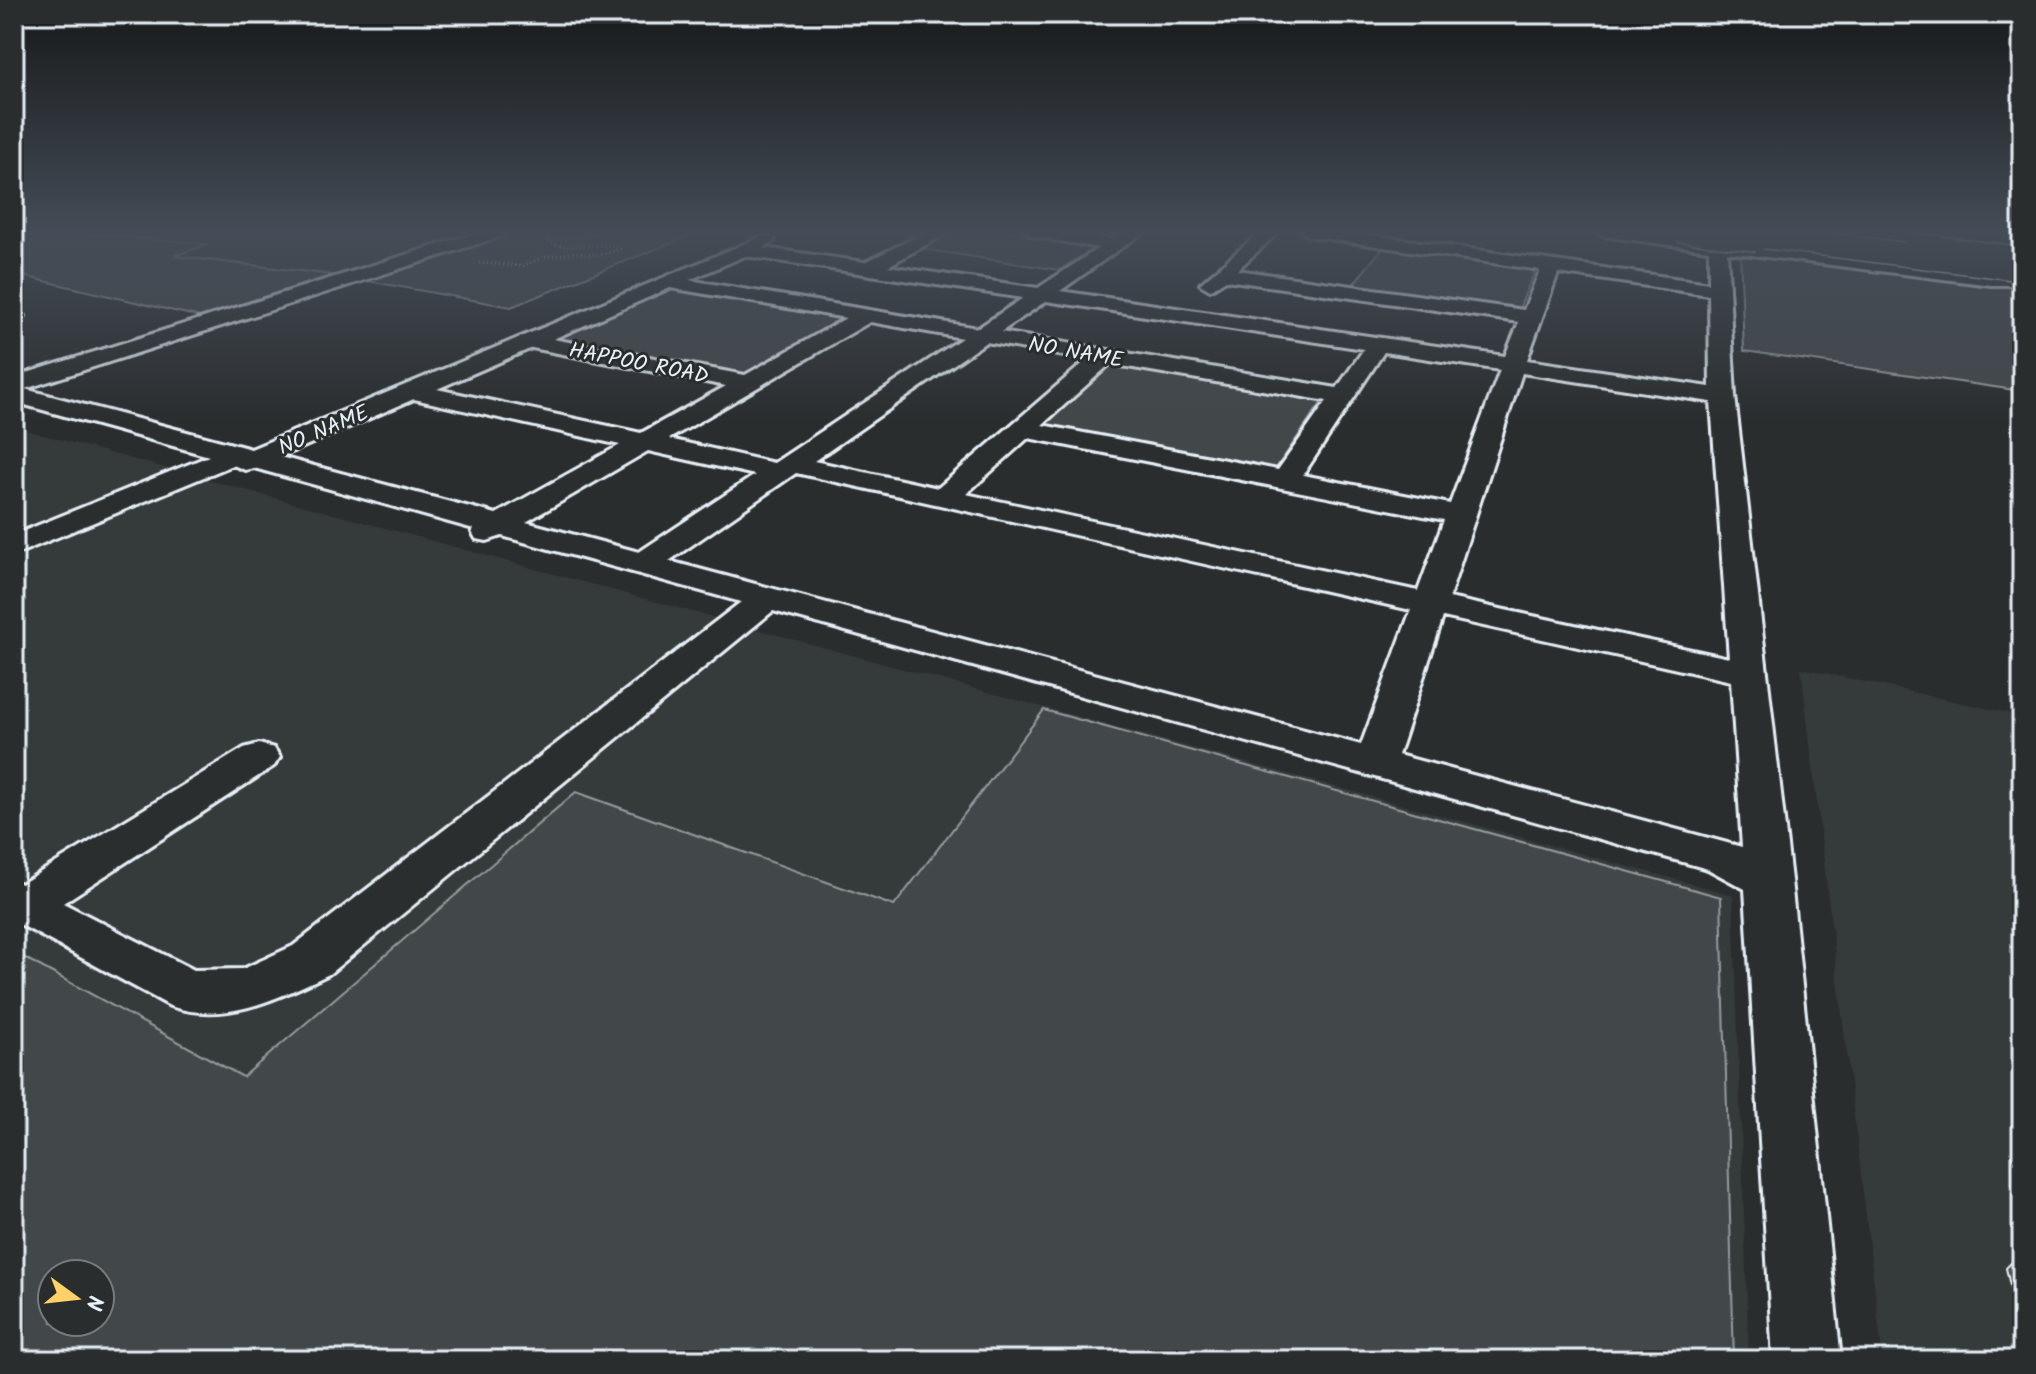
<svg xmlns="http://www.w3.org/2000/svg" width="2036" height="1374" font-family="Kalam,sans-serif">
	<style>
		.built { fill: #363a3b; fill-rule: evenodd }
		.green { fill: #424648; stroke: #959ca0; stroke-width: 2; fill-rule: evenodd }
		.lines { fill: none; stroke-linecap: round; stroke-linejoin: round }
		.minor-casing { stroke: #e8f1f8; stroke-width: 6 }
		.path { stroke: #e8f1f8; stroke-width: 3; stroke-dasharray: 1 3; stroke-linecap: butt }
		.minor { fill: #2a2d2e; fill-rule: evenodd }
		.minor-bridge-casing { stroke: #e8f1f8; stroke-width: 23; stroke-linecap: butt }
		.highway-bridge-casing { stroke: #e8f1f8; stroke-width: 26; stroke-linecap: butt }
		.minor-bridge { stroke: #2a2d2e; stroke-width: 20 }
		.highway-bridge { stroke: #2a2d2e; stroke-width: 23 }
		.wall { fill: #474b4d; stroke: #e8f1f8; stroke-width: 2 }
		.labels { text-anchor: middle; stroke-width: 6; stroke-linejoin: round; paint-order: stroke }
		.far-street-label { font-size: 22px; fill: #e8f1f8; stroke: #2a2d2e }
	</style>
	<rect width="100%" height="100%" fill="#2a2d2e"/>
	<filter id="ink" filterUnits="userSpaceOnUse"><feTurbulence type="fractalNoise" baseFrequency=".0125" numOctaves="2"/><feDisplacementMap in="SourceGraphic" scale="16" xChannelSelector="R" yChannelSelector="G"/><feConvolveMatrix kernelMatrix="1 2 1 2 8 2 1 2 1" color-interpolation-filters="sRGB"/></filter>
	<g filter="url(#ink)">
		<path class="built" d="M77,231H472L336,274L178,256L214,242Z
			M14,427L1733,895L1749,1360H14ZM52,1274H100V1322H52Z
			M1801,668L2022,716V1360H1883Z"/>
		<path class="green" d="M14,231H59L209,244L174,256L333,275L200,317L14,274Z
			M520,231H701L511,307L368,281Z
			M951,231H1013L1097,246L1059,270L915,248Z
			M1385,245L1536,268L1518,311L1350,288Z
			M1740,251L2022,288V391L1744,351Z
			M669,285L854,316L745,377L546,337Z
			M1112,363L1324,399L1274,471L1040,425Z
			M1044,710L1721,897L1734,1360H14V952L243,1077L576,792L894,906ZM100,1274V1322H52V1274Z"/>
		<g class="lines">
			<g class="minor-casing">
				<path id="minor" d="M482,231H508L505,235L25,389L251,449L766,235L775,240L764,248L865,262L929,231H951L888,266L1038,288L1099,248L1033,236L1024,231H1063L1112,239L1125,231H1145L1060,291L1505,356L1519,322L1226,280L1210,290L1200,284L1261,231H1280L1237,270L1524,310L1540,270L1309,236L1300,231H1344L1709,283V250L1602,236L1593,231H1643L1708,239V231H1726V241L1991,273H2022V285H1991L1727,252L1735,396L1791,880L1841,1360H1773L1745,889L1708,869L773,611L329,974C278,998 227,1025 170,1006L14,921V881L21,884L244,748L259,744L274,748L280,757L274,766L63,903L194,970L243,969L293,946L741,602L502,536L487,541L476,539L472,532L474,529L254,468L245,470L233,465L14,555V535L209,456L14,402V377ZM745,256L1023,298L978,328L689,280ZM1558,273L1709,295L1710,387L1527,360ZM670,288L846,318L745,375L553,339ZM1046,301L1364,349L1337,388L1001,332ZM870,322L962,338L774,463L669,439ZM986,342L1087,360L938,488L814,461ZM532,348L726,386L641,433L437,389ZM1384,352L1500,370L1450,504L1303,475ZM1110,364L1327,401L1278,470L1042,425ZM1522,373L1711,402L1729,658L1449,598ZM414,399L620,445L496,514L280,457ZM1028,438L1444,520L1418,591L966,494ZM648,451L755,475L639,552L526,522ZM796,473L1411,610L1361,745L669,561ZM1443,617L1731,681L1742,847L1398,755Z
					M1836,231H1887L1960,240L1969,245L1960,250L1845,236Z
					M14,310L25,316L22,322L14,323Z"/>
			</g>
			<path class="path" d="M479,263L522,266L543,257L573,253L600,255L622,249C597,238 571,254 547,241L620,231"/>
			<use href="#minor" class="minor"/>
			<g class="minor-bridge-casing">
				<path id="minor-bridge" d="M1678,231L1757,241
					M1915,244L2022,257"/>
			</g>
			<g class="highway-bridge-casing">
				<path id="highway-bridge" d="M1719,231L2022,269"/>
			</g>
			<use href="#minor-bridge" class="minor-bridge"/>
			<use href="#highway-bridge" class="highway-bridge"/>
		</g>
		<path class="wall" d="M2022,1252V1339L2006,1268Z"/>
	</g>
	<linearGradient id="sky" x2="0" y2="1"><stop stop-color="#171919"/><stop offset="0.55" stop-color="#444c57"/><stop offset="1" stop-color="#444c57" stop-opacity="0"/></linearGradient>
	<rect width="2036" height="423" fill="url(#sky)"/>
	<g class="labels">
		<g class="far-street-label">
			<text transform="translate(1076 351) rotate(10)" y="8">NO NAME</text>
			<text transform="translate(639 362) rotate(11)" y="8">HAPPOO ROAD</text>
			<text transform="translate(323 429) rotate(-23)" y="8">NO NAME</text>
		</g>
	</g>
	<rect width="2036" height="1374" fill="none" stroke="#2a2d2e" stroke-width="48"/>
	<rect x="24" y="24" width="1988" height="1326" fill="none" stroke="#e8f1f8" stroke-width="3" filter="url(#ink)"/>
	<g transform="translate(76 1298) rotate(105)"><circle r="38" fill="#2a2d2e" stroke="#767b7f" stroke-width="2"/>
	<path d="M0-6L14 30L0 20L-14 30Z" fill="#ffd166"/>
	<text y="-12" font-size="22" font-weight="bold" text-anchor="middle" fill="#e8f1f8">N</text>
	</g>
</svg>
